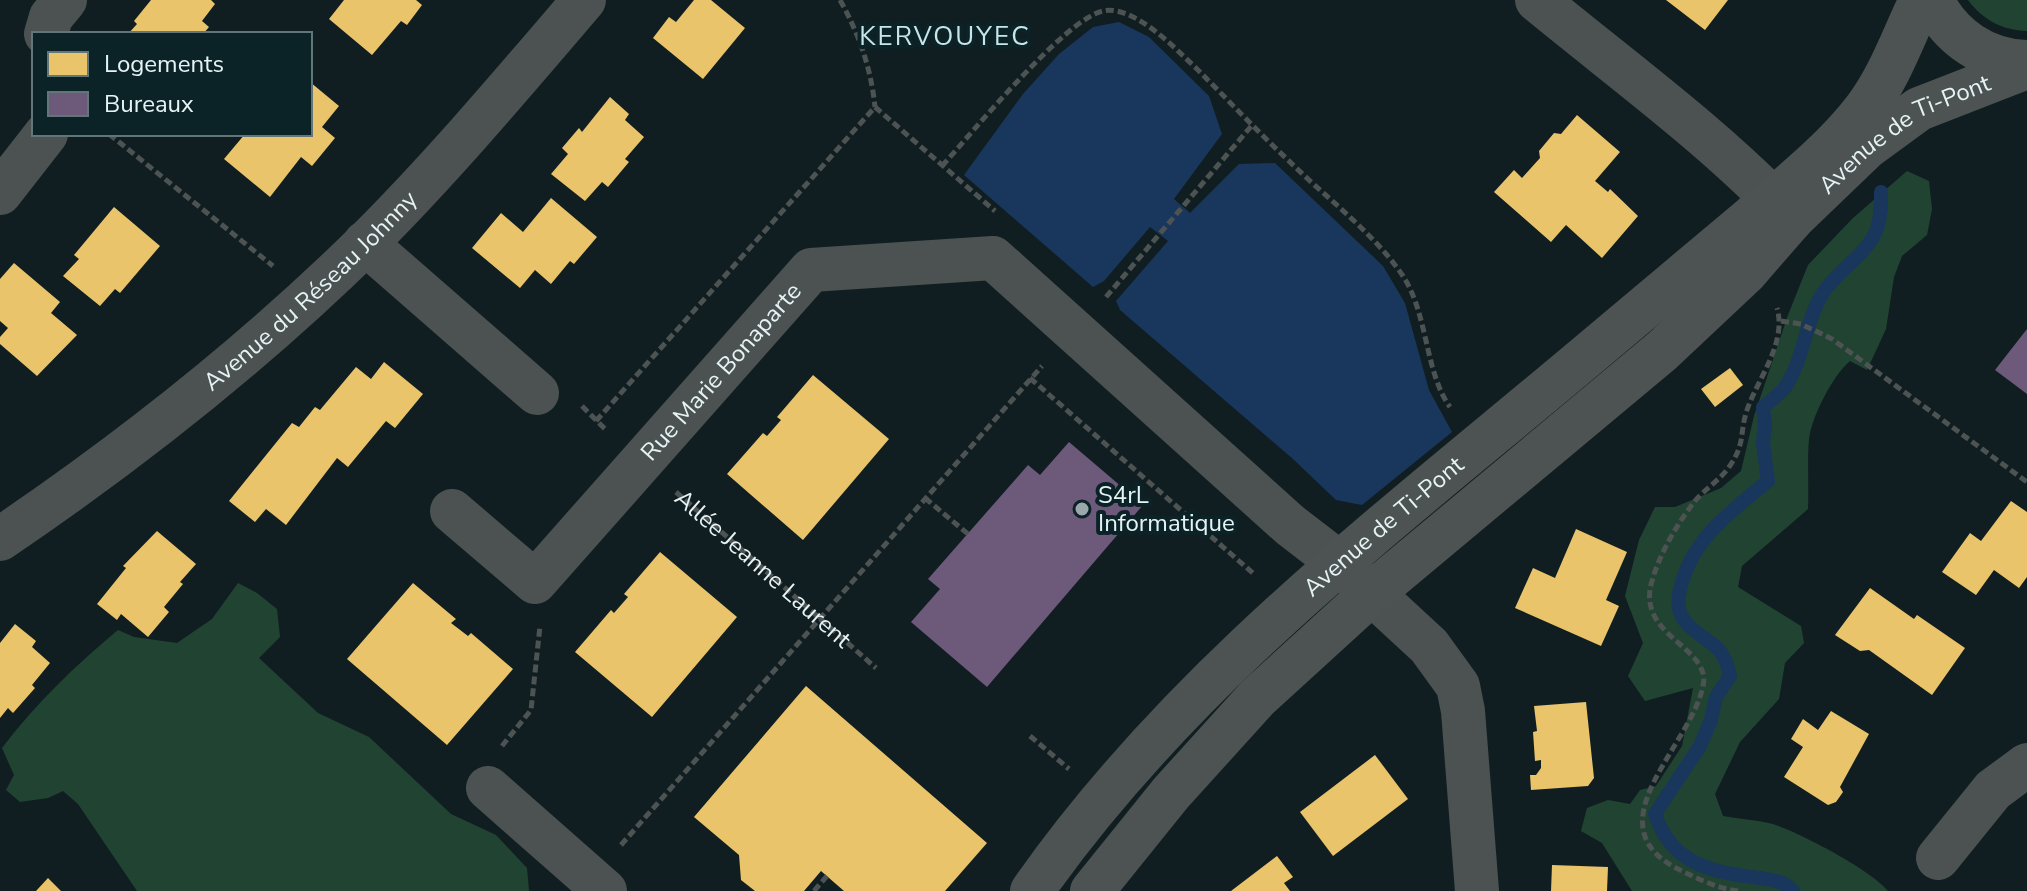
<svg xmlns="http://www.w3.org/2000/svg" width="2027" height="891" font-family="'Nunito Sans',sans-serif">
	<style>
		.green { fill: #214432 }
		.water { fill: #19365c }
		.homes { fill: #e9c46a }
		.offices { fill: #6d597a }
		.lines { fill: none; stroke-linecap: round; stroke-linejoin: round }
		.stream { stroke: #19365c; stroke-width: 14 }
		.path { stroke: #4d5353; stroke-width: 5; stroke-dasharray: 8 4; stroke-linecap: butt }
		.street { stroke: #4c5252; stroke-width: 44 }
		.secondary { stroke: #4d5352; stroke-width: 44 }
		.poi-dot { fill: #9ba8ab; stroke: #0b2327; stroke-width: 3 }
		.labels { text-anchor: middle; stroke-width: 8; stroke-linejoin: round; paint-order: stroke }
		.street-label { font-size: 24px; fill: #e5f3f5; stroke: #0b2327 }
		.poi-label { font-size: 24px; fill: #e5f3f5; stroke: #0b2327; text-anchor: start }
		.neighbourhood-label { font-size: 26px; letter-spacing: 2px; fill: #c8e5e9; stroke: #0b2327 }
	</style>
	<rect width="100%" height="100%" fill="#111e21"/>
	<path class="green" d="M1968,0H2027V31C2002,30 1983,20 1968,0Z
		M1907,171L1929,181L1932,209L1927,235L1902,256L1894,277L1886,329L1867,370L1850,361C1833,375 1812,416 1809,439C1807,462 1809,486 1808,509L1742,566L1738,587L1801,626L1804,643L1785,663L1779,699L1740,742L1715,794L1723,816C1739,819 1758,820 1773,824C1800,833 1871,870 1888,891H1632L1602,843L1581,831L1587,808L1608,800L1630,804L1640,790L1656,786L1682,746L1693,688L1645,701L1628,676L1643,643L1625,596L1639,540L1655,507H1675L1721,488L1741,471L1754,416L1788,315L1808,265L1853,218Z
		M238,583L257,593L277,609L280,637L259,658L318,713L369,737L451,814L496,835L527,868L529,891H137L78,804L63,791L48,798L20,802L6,790L14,775L2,748C36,703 75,666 118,630L134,637L177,643L212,619Z"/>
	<path class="water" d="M1119,22L1149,37L1209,96L1222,134L1174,199L1190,213L1239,164L1275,163L1383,266L1405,303L1429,390L1452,432L1362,505L1336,500L1293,459L1120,310L1116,301L1168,241L1150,227L1104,281L1093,287L964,175L1023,94L1059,54L1093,27Z"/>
	<path class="homes" d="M151,0H211L215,4L202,21L209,27L203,34H128L137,24L134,21Z
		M344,0H416L422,5L407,25L401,21L372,55L329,19Z
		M694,0H711L745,28L703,79L653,38L669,17L676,22Z
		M1666,0H1728L1705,30Z
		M310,82L339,106L322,127L335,138L312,166L301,157L270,197L224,159L245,134H310Z
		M610,97L629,114L625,120L644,137L625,159L629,162L608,187L602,182L585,201L551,174L568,154L562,148L579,128L582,132Z
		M1577,115L1620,152L1595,181L1608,192L1610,189L1638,216L1602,258L1566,225L1551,242L1494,192L1514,170L1522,178L1540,158L1539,151L1554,133L1561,134Z
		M551,198L597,237L574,264L570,261L551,284L535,270L520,288L472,248L501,213L523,232Z
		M114,207L160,246L120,293L115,289L100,306L63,276L79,259L74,255Z
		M14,263L60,302L51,313L77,335L37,376L0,344V337L8,328L0,321V279Z
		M384,362L423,394L395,428L386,421L348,467L337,458L286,525L266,509L255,522L229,501L292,423L299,427L315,407L320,410L356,367L371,379Z
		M1730,368L1743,385L1715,407L1701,389Z
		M813,375L889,439L803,540L727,474L763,433L767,436L781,420L777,417Z
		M2011,501L2027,512V577L2019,588L1994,570L1976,595L1942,572L1970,533L1981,541Z
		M1576,529L1627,552L1606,600L1619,606L1601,646L1515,608L1533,568L1555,578Z
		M157,531L196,564L180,582L183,584L164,607L169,612L148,637L121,614L117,620L97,604L126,568L123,566Z
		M660,552L737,617L652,717L575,652L611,610L614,613L628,597L624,594Z
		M413,583L456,619L451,623L468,636L471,633L513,669L447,745L347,659Z
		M1870,588L1914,619L1917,615L1965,648L1932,695L1869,650L1860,651L1835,635Z
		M15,624L36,641L32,647L50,663L32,685L35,688L13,713L8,708L0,718V643Z
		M806,686L987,843L945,891H844L821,871L804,891H755L741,880L739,855L694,817Z
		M1586,702L1594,778L1588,786L1531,790L1530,775H1536L1541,768V760L1535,761L1533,732L1537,731L1534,706Z
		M1831,711L1869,734L1840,787L1843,792L1836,802L1828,805L1784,777L1803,747L1791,739L1803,719L1818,730Z
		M1375,755L1408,799L1333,856L1300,812Z
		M1277,856L1293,877L1284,883L1290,891H1231Z
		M1552,865L1608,867L1607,891H1551Z
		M48,878L61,891H36Z"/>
	<path class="offices" d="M2027,329V394L1995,370Z
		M1069,442L1143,505L987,687L911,622L940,589L928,579L1028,465L1040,475Z"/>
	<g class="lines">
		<path class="stream" d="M1793,891C1785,881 1771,880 1759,878C1712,872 1672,865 1655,814L1700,746L1711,720L1716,697L1730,676C1723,639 1704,645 1684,620C1678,612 1677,600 1680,590C1691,540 1730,512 1768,481L1763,443L1765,424L1763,407C1771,401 1780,394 1786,386C1805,356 1805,319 1825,290C1841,268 1867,254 1877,229C1881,217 1881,205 1881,192"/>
		<g class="path">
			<path d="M840,0C859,34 871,68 875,107"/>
			<path d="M109,134L273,266"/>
			<path d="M942,166C972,133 1065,19 1103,11C1114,8 1128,14 1137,19C1160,32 1179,52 1198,70C1228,100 1257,131 1288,160C1326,198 1373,232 1403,276C1428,314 1425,373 1450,407"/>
			<path d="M1106,297L1253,124"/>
			<path d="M1781,321L1801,324L1832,339L2027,482"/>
			<path d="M1030,378L1255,575"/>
			<path d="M582,406L606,430"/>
			<path d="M596,421L875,107L995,211"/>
			<path id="s1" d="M676,492L876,668"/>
			<path d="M925,498L968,534"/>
			<path d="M1030,736L1069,769"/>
			<path d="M502,746L531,710L540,626"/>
			<path d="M621,845L1042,366"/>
			<path d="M814,891L827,876"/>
			<path d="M1738,891C1716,888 1696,878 1676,868C1592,823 1691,746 1703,686C1712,646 1635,637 1652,581C1660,553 1677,524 1695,501C1705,489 1720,480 1729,467C1746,443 1739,434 1747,410C1758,378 1787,343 1777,308"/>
		</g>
		<g class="street">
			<path d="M1537,0C1623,71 1716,138 1792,219"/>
			<path d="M46,34L51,17L65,0"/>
			<path d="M0,193L46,134"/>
			<path d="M365,243L537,393"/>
			<path id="s2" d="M452,511L535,582L811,270L993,258L1290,525L1338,562L1429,646L1458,686L1463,711L1477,891"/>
			<path id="s3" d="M0,539C130,451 254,353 366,243C443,166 513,83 584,0"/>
			<path d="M488,788L605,891"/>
			<path d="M1938,858L1993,790L2027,765"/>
		</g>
		<g class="secondary">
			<path d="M1932,0C1950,37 1985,61 2027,62"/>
			<path id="s4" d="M1032,891C1183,675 1396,517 1595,349C1647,305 1699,262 1751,218C1791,184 1835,149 1866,108C1890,76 1904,35 1921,0"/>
			<path id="s5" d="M1092,891L1171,793L1257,698L1371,594L1662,351L1745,273L1792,219L1867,147L1919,109L2027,67"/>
		</g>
	</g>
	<circle class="poi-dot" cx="1082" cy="509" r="8"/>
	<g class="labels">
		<g class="street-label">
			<text dy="8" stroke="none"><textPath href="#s5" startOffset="1116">Avenue de Ti-Pont</textPath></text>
			<text dy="8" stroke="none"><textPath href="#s3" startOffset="398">Avenue du Réseau Johnny</textPath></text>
			<text dy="8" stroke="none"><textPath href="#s2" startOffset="390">Rue Marie Bonaparte</textPath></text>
			<text dy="8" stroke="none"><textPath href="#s4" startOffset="508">Avenue de Ti-Pont</textPath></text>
			<text dy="8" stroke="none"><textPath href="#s1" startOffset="116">Allée Jeanne Laurent</textPath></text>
		</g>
		<g class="poi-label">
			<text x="1098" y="503">S4rL<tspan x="1098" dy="28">Informatique</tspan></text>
		</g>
		<g class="neighbourhood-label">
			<text x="945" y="45">KERVOUYEC</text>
		</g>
	</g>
	<rect x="32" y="32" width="280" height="104" fill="#0b2327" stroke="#627679" stroke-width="2"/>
	<rect x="48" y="52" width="40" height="24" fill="#e9c46a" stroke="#627679" stroke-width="2"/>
	<text x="104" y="72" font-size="24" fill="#e5f3f5">Logements</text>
	<rect x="48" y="92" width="40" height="24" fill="#6d597a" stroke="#627679" stroke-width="2"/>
	<text x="104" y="112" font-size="24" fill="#e5f3f5">Bureaux</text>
</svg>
